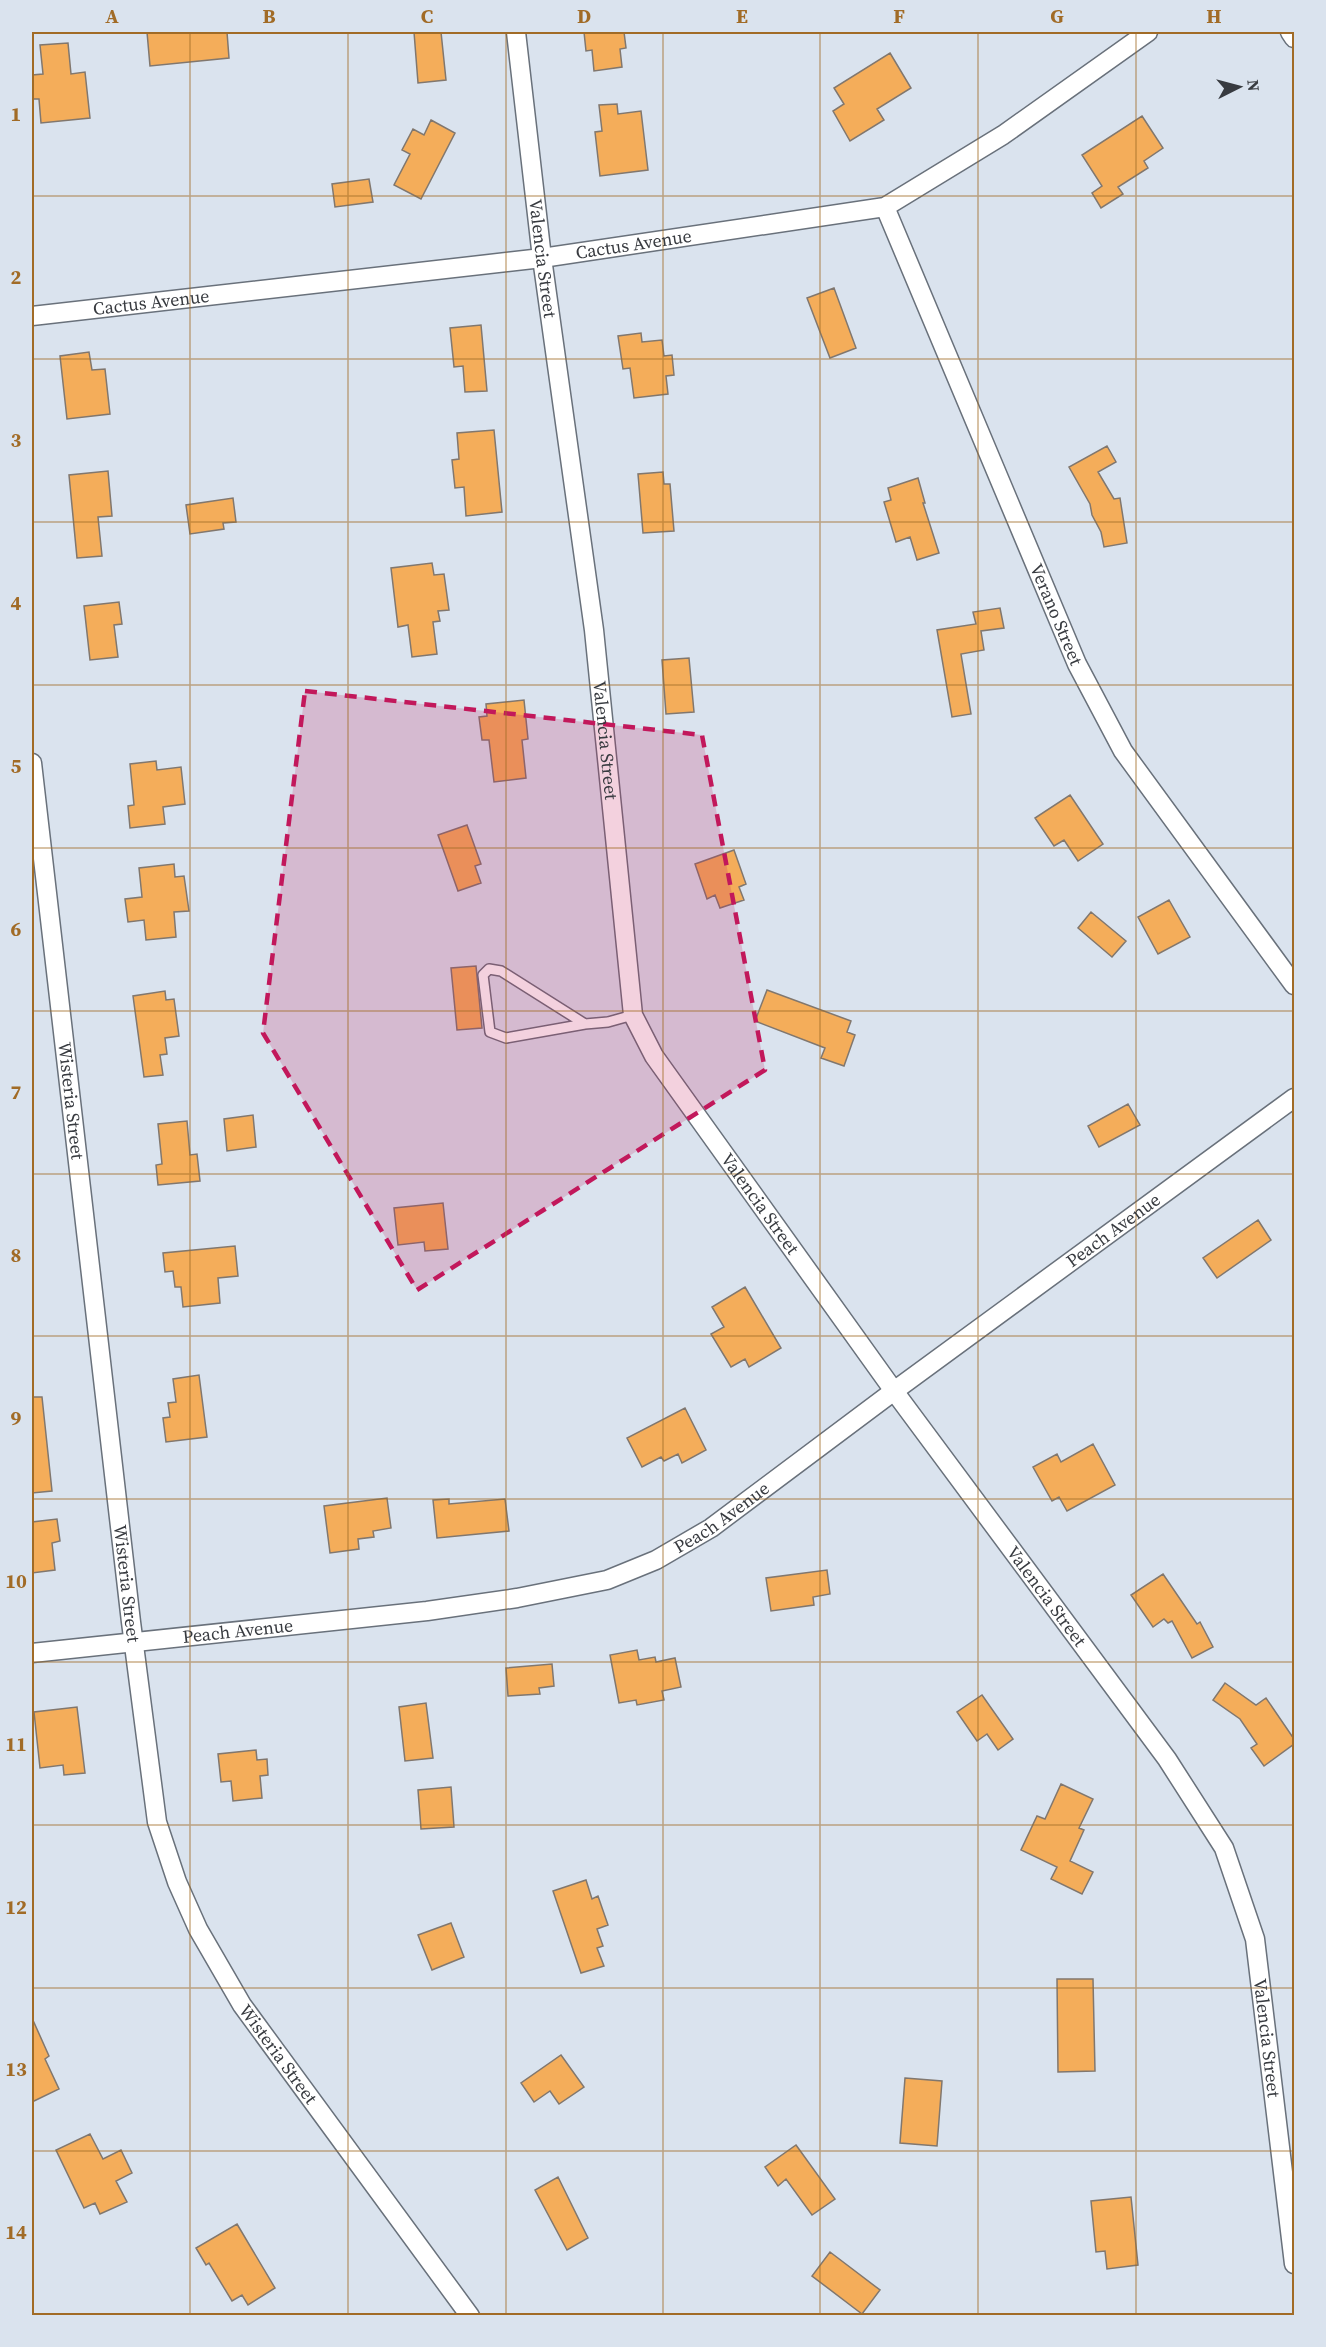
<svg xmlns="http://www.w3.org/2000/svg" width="1326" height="2347" font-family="'Source Serif 4',serif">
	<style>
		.building { fill: #f4ad5a; stroke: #81776e; stroke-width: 1.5 }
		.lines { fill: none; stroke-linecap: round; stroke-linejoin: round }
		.lane-casing { stroke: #69717b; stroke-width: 12 }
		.street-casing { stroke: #69717b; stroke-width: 21 }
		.lane { stroke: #fff; stroke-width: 9 }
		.street { stroke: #fff; stroke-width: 18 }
		.marked { fill: #c2185b; fill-opacity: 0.2; stroke: #c2185b; stroke-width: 4.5; stroke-dasharray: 12 8; stroke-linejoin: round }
		.grid { fill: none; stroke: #a16b26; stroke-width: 1.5; stroke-opacity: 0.55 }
		.labels { text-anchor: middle; stroke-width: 4.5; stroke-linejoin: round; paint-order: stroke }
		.street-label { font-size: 18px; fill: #383b40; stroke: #dae3ee }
		.neatline { fill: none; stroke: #a16b26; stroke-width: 2 }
		.grid-label { font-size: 20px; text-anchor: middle; font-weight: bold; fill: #a16b26 }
	</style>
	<rect width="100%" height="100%" fill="#dae3ee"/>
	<path class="building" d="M147,32H227L229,58L150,66Z
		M414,32H441L446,80L418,83Z
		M584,32H624L626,48L620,49L622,67L594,71L592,50L586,51Z
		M68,43L71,74L85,72L90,118L41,123L39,99H32V75L43,74L40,45Z
		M890,53L911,88L877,109L884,120L850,141L833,111L844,104L834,88Z
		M617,104L618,114L641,111L648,170L600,176L595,132L602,131L599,105Z
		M1142,116L1163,148L1144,161L1148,168L1118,187L1123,194L1101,208L1092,193L1102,186L1082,155Z
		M431,120L455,133L421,199L394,185L410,154L402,150L413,129L424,135Z
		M369,179L373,202L335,207L332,184Z
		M834,288L856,348L830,358L807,298Z
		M481,325L487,391L465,392L463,366L454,367L450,328Z
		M641,333L642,342L662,340L664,356L672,355L674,375L666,376L668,394L634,398L630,368L623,369L618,336Z
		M89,352L92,370L105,369L110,414L67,419L60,356Z
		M494,430L502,512L466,516L464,487L455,488L452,460L459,459L457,433Z
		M1107,446L1116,462L1098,472L1114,499L1120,498L1127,543L1104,547L1101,532L1092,515L1090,504L1069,467Z
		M108,471L112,516L98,517L102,556L77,558L69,475Z
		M663,472L664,484H670L674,531L643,533L638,474Z
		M918,478L925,503H923L939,553L917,560L910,537L896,542L884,502L891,500L888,488Z
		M233,498L236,522L223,523L224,529L190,534L186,505Z
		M432,563L434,575L444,574L449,610L438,611L440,621L433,622L437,654L412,657L408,625L398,627L391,568Z
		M119,602L122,624L114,625L118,657L90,660L84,606Z
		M1000,608L1004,628L981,631L984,650L961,654L971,714L952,717L937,630L976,624L973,612Z
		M689,658L694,712L666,714L662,660Z
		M524,700L528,739L522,740L526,778L494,782L489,740H482L479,717L487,716L486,704Z
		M156,761L157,770L181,767L185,804L163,807L165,824L130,828L128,806L134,805L130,764Z
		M1070,795L1103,844L1078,861L1064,840L1054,846L1035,818Z
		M467,825L481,864L475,866L481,883L458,891L438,835Z
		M734,850L746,884L739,887L744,900L720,908L715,895L707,899L695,864Z
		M174,864L175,877L184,876L189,911L174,912L176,937L146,940L144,920L128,922L125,899L142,897L139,868Z
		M1169,900L1190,937L1158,954L1138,917Z
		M1091,912L1126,941L1112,957L1078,928Z
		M476,966L482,1028L457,1030L451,968Z
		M767,990L851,1021L847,1032L855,1035L844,1066L821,1058L825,1048L755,1021Z
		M165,991L166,1000L174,999L179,1036L165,1038L167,1054L160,1055L163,1075L144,1077L133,996Z
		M1128,1104L1140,1125L1099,1147L1088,1126Z
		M253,1115L256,1147L227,1151L224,1119Z
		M187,1121L190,1155L197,1154L200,1181L158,1185L156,1165L162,1164L158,1124Z
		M443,1203L448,1249L425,1251L424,1242L398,1245L394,1208Z
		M1258,1220L1271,1240L1217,1278L1203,1258Z
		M235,1246L238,1276L218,1278L220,1303L183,1307L181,1287H175L173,1271L165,1272L163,1253Z
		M745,1287L781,1348L749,1367L745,1359L731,1367L711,1334L724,1327L712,1307Z
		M199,1375L207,1437L166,1442L163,1418L170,1417L168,1403L176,1402L173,1379Z
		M32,1397H42L52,1491L32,1493Z
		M685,1408L706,1450L682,1463L678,1454L664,1461L661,1457L642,1467L627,1438Z
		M1093,1444L1115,1485L1067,1511L1059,1497L1052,1501L1033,1467L1057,1454L1061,1462Z
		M387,1498L391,1528L373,1531L374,1537L358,1539L359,1549L330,1553L324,1506Z
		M449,1499V1504L505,1499L509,1531L437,1538L433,1500Z
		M57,1519L60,1541L52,1543L55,1570L32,1573V1522Z
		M827,1570L830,1594L813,1597L814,1605L771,1611L766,1578Z
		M1163,1574L1197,1624L1200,1622L1213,1647L1192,1658L1172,1621L1168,1623L1164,1619L1153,1627L1131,1595Z
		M637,1650L639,1660L655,1657L656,1662L675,1658L681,1687L662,1691L664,1700L637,1705L636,1700L619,1703L610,1655Z
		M552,1664L554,1686L539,1688L540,1694L508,1696L506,1668Z
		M1225,1683L1256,1705L1266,1698L1294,1739V1744L1264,1766L1251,1748L1257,1744L1240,1719L1213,1700Z
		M982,1695L1013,1739L998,1750L987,1734L977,1741L957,1712Z
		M426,1703L433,1758L405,1761L399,1707Z
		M77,1707L85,1773L64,1775L63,1765L40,1768L34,1712Z
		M256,1750L257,1760L267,1759L268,1775L260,1776L262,1798L233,1801L231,1781L221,1782L218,1754Z
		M1061,1784L1093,1799L1079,1828L1084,1830L1070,1861L1093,1872L1082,1894L1051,1879L1057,1867L1021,1850L1037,1816L1045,1819Z
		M451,1787L454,1827L421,1829L418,1790Z
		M586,1880L592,1899L598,1896L608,1925L597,1929L603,1946L597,1948L604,1966L581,1973L553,1891Z
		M451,1923L464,1957L432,1970L418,1935Z
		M1057,1979H1093L1095,2071L1058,2072Z
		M32,2018L49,2056L45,2059L59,2089L32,2102Z
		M561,2055L584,2087L559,2104L550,2091L534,2102L521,2083Z
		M905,2078L942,2081L937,2146L900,2143Z
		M90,2134L103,2159L121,2150L132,2173L116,2181L127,2202L100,2214L95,2203L84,2208L56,2150Z
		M796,2145L835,2199L812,2215L786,2179L778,2186L765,2167Z
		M558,2177L588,2238L567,2250L535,2190Z
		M1131,2197L1138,2265L1107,2269L1105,2251L1096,2252L1091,2201Z
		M237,2224L275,2288L248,2305L242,2295L232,2301L209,2263L206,2265L196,2248Z
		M830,2252L880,2290L862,2314L812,2276Z"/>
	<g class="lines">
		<g class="lane-casing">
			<path id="lane" d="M585,1024L501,971L489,969L483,975L490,1032L506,1038L585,1024L608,1022L633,1015"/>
		</g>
		<g class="street-casing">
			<g id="street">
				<path id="s1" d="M516,32L542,258L594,630L633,1015L654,1056L894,1391L1167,1759L1224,1848L1255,1939L1294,2264"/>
				<path d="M1290,32L1294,38"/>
				<path id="s2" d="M885,207L1077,664L1123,751L1294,985"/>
				<path id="s3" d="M32,316L542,258L885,207L1003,135L1148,32"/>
				<path id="s4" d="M32,763L131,1622L157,1822L177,1882L198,1929L242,2005L470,2316"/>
				<path id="s5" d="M32,1653L427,1611L517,1598L607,1580L656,1560L711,1528L894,1391L1294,1098"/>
			</g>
		</g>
		<use href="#lane" class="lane"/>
		<use href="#street" class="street"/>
	</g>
	<path class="marked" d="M305,691L702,735L765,1070L417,1290L263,1033Z"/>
	<path class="grid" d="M190,32V2316M348,32V2316M506,32V2316M663,32V2316M820,32V2316M978,32V2316M1136,32V2316M32,196H1294M32,359H1294M32,522H1294M32,685H1294M32,848H1294M32,1011H1294M32,1174H1294M32,1336H1294M32,1499H1294M32,1662H1294M32,1825H1294M32,1988H1294M32,2151H1294"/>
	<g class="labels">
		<g class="street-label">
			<text dy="6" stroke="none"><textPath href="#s3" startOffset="606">Cactus Avenue</textPath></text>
			<text dy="6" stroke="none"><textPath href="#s1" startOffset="228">Valencia Street</textPath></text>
			<text dy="6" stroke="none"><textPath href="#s3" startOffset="120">Cactus Avenue</textPath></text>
			<text dy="6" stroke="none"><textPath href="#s2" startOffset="442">Verano Street</textPath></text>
			<text dy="6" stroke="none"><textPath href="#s1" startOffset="714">Valencia Street</textPath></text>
			<text dy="6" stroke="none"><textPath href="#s4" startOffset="340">Wisteria Street</textPath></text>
			<text dy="6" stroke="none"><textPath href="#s1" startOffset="1218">Valencia Street</textPath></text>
			<text dy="6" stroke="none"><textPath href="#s5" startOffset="1197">Peach Avenue</textPath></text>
			<text dy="6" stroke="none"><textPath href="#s5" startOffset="711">Peach Avenue</textPath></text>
			<text dy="6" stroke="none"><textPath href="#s4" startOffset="826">Wisteria Street</textPath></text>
			<text dy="6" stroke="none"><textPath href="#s1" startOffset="1704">Valencia Street</textPath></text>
			<text dy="6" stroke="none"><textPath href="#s5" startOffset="207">Peach Avenue</textPath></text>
			<text dy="6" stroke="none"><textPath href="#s1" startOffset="2208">Valencia Street</textPath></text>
			<text dy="6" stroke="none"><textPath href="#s4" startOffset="1330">Wisteria Street</textPath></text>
		</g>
	</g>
	<rect width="1326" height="2347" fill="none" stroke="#dae3ee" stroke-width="66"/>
	<g transform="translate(1239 87) rotate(84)" stroke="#dae3ee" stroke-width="4.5" paint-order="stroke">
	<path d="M0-4.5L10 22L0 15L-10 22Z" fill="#383b40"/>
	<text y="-9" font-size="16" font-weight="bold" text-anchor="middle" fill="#383b40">N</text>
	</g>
	<rect x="33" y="33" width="1260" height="2281" class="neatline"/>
	<g class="grid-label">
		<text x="112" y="23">A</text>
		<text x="269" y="23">B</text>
		<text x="427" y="23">C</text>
		<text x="584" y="23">D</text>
		<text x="742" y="23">E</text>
		<text x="899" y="23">F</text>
		<text x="1057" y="23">G</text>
		<text x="1214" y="23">H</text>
		<text x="16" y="121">1</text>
		<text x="16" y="284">2</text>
		<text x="16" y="447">3</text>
		<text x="16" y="610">4</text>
		<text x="16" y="773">5</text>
		<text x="16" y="936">6</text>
		<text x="16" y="1099">7</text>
		<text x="16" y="1262">8</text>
		<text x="16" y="1425">9</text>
		<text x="16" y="1588">10</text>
		<text x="16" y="1751">11</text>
		<text x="16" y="1914">12</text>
		<text x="16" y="2076">13</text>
		<text x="16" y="2239">14</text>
	</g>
</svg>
